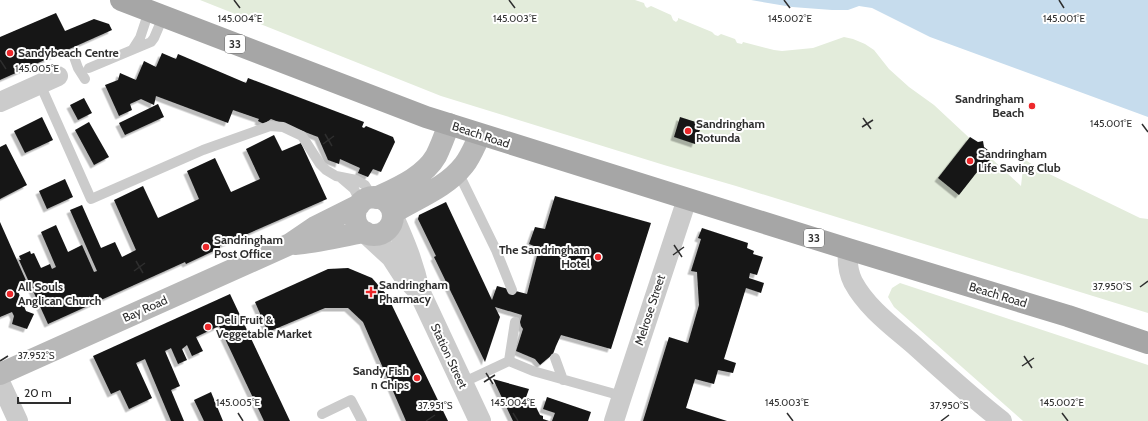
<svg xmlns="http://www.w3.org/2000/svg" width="1148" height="421" font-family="Cabin,sans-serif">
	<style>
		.green { fill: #e3ecdb }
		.water { fill: #c6dced }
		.building { fill: #151515; filter: url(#shadow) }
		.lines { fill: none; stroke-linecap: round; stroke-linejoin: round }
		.service { stroke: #cbcbcb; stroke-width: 10 }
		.minor { stroke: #cbcbcb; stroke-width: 20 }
		.tertiary { stroke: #cbcbcb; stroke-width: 22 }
		.secondary { stroke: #b8b8b8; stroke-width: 22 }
		.primary { stroke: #a6a6a6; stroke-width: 22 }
		.ticks { fill: none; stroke: #2e2e2e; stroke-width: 1.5 }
		.poi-dot { fill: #ed282b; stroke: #fff; stroke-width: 1.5 }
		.labels { text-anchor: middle; stroke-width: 4; stroke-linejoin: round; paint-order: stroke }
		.shield { fill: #fff; stroke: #6d6d6d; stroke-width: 1 }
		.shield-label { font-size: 11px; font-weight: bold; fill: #2e2e2e }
		.poi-label { font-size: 12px; font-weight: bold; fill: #2e2e2e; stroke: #fff; text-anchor: start }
		.street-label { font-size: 12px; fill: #2e2e2e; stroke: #fff }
		.ticks-label { font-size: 10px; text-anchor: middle; fill: #2e2e2e; stroke: #fff; stroke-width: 4; stroke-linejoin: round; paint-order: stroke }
	</style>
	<defs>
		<filter id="shadow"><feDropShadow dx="-3.5" dy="3.5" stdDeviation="0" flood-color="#0004"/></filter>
	</defs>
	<rect width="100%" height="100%" fill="#fff"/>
	<path class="green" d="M200,0H635L644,3L645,6L647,8L651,6L671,15L673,20L676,22L678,20V18L712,32L715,35L718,36L721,34L735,39L737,43L742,44L743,42L774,50L782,51L813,48L844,37L853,39L865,44L874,50L889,69L909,87L934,105L1021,186L1024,159L1039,169L1140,218L1148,219V313L736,186L664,165L441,96Z
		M900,283L1148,365V421H1023L894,307L888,297L892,288Z"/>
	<path class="water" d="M751,0H1148V117L930,37L872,8L859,6L848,10H832L792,7Z"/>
	<path class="building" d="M56,13L65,31L94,19L109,24L112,30L0,80V37Z
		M162,53L176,59L178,54L246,83L248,78L364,122L362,127L364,128L366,126L393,137L395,142L381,172L373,169L368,177L358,173L360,168L340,159L339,164L328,160L318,137L271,119L264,124L258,121L259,119L233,110L228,123L156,96L154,105L141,99L130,104L132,110L119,116L105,85L118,80L120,73L136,80L144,61L156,67Z
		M84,98L92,113L78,120L70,105Z
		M158,104L164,117L125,135L119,123Z
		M42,117L53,140L25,153L14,131Z
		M680,117L702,124L695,144L674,137Z
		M89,122L109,157L94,165L75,130Z
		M274,135L282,151L301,143L327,199L220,246V248L186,264L185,262L48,324L19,260H21L19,256L30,251L31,254L34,253L41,268L50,264L52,269L56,267L41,232L56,225L68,252L82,245L94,272L97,271L70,210L82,205L101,248L115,242L122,257L136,250L114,200L143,186L158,218L199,199L187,171L215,158L231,192L260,179L246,149Z
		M970,137L978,142L983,141L984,147L994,155L983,168L981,167L959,195L938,178Z
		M6,144L27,185L0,199V147Z
		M65,179L73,197L47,209L39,191Z
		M555,196L651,223L611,349L561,335L556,346L553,354L540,365L535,359L516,351L523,329L521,326L520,322L522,315L495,307L500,317L485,362L434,257L436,256L418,219L419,215L446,202L492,300L497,286L527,294L539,248L529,244L535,227L545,229Z
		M0,222L28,285L17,289L26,311L34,314L27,329L12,324L14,316L12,312L0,317Z
		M702,228L748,243L747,248L754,251L753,254L763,257L757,275L750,273L749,278L764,283L761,293L746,288L724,359L736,363L733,373L718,370L714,384L695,379L686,408L727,421H643L669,337L688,343L699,305L697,272L691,271L701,239L698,238Z
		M348,268L372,278L387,295L448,421H406L363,322L348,308H325L268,332L255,302L328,269Z
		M230,294L290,421H264L219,326L196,337L203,351L192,356L187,345L182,349L187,360L178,364L171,348L165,351L180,386L171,390L184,421H171L145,359L136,363L152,398L129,409L120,390L111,394L93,356Z
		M493,379L529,389L524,403L536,407L540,415L543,416V419L549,421H513Z
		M211,392L223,421H204L194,400Z
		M547,397L591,412L588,421H552L555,413L543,409Z"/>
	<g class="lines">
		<path class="service" d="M133,49L140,38L149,11
			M73,54L78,68L85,79
			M89,68L151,42L154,38L163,17
			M40,84L91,199L203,150L270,126L283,127L302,136L320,164L326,170L336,176L356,180L365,185L373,198
			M458,172L496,250L512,290
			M340,177L354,189L361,203
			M555,358L563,380
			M509,361L515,322
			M462,383L509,361L533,371L622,396
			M322,414L351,400L362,421"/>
		<path class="minor" d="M0,102L58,76
			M848,249C847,260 848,272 853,282C867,308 892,326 914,345C943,371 971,397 1002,421
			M0,382L18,421
			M614,421L622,396L687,199"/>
		<path class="tertiary" d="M393,217C404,242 413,263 419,291L480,421
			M366,233L392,257L403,274L414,286"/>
		<path class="secondary" d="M355 216a19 19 0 1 1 38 0a19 19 0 1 1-38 0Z
			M376,198C397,188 424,177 436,156C441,146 445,135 449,124
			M393,213C417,198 446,188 464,165C471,156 475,145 480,135
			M295,244C318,242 341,236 365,232
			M0,374L290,244L315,227L359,205"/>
		<path class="primary" d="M121,0L426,117L848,249L1068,316L1148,343"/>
	</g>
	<path class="ticks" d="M234,0L240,8M509,0L515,8M784,0L790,8M1059,0L1064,8M0,60L6,69M863,118L871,129M1142,124L1148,132M862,127L873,120M325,134L332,146M323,144L334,136M674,245L682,257M673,255L684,247M136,261L143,273M134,271L145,263M1140,287L1148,281M1024,356L1032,368M0,361L8,356M1022,366L1034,358M486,373L493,384M484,382L495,375M238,413L243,421M513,413L518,421M787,413L793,421M1062,413L1068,421M426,421L435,415M941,421L949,415"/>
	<g class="poi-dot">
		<circle cx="10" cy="53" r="4"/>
		<circle cx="1032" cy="106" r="4"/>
		<circle cx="688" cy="131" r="4"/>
		<circle cx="970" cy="161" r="4"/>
		<circle cx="206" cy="247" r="4"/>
		<circle cx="598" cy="257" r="4"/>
		<path d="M369 286h4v4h4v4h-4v4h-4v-4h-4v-4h4z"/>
		<circle cx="10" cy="294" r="4"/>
		<circle cx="208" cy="327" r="4"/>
		<circle cx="417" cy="378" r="4"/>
	</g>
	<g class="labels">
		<g class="shield">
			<rect x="225" y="35" width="20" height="18" rx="3"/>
			<rect x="804" y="229" width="20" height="18" rx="3"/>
		</g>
		<g class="shield-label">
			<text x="235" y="48">33</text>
			<text x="814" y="242">33</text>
		</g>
		<g class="poi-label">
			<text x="18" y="57">Sandybeach Centre</text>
			<text x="1024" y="103" text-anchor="end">Sandringham<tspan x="1024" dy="14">Beach</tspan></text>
			<text x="696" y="128">Sandringham<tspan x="696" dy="14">Rotunda</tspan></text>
			<text x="978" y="158">Sandringham<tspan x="978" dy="14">Life Saving Club</tspan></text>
			<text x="214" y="244">Sandringham<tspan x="214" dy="14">Post Office</tspan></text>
			<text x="590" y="254" text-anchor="end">The Sandringham<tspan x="590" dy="14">Hotel</tspan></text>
			<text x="379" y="289">Sandringham<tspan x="379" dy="14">Pharmacy</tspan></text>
			<text x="18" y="291">All Souls<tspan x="18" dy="14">Anglican Church</tspan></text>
			<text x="216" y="324">Deli Fruit &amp;<tspan x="216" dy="14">Veggetable Market</tspan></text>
			<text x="409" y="375" text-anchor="end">Sandy Fish<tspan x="409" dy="14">n Chips</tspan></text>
		</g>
		<g class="street-label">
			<text transform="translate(481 135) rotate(18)" y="4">Beach Road</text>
			<text transform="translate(998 295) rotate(17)" y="4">Beach Road</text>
			<text transform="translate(145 309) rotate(-24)" y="4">Bay Road</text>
			<text transform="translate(650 310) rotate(-72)" y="4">Melrose Street</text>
			<text transform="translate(449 356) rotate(65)" y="4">Station Street</text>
		</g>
	</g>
	<g class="ticks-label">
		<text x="515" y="22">145.003°E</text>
		<text x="240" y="22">145.004°E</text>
		<text x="790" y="22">145.002°E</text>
		<text x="1064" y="22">145.001°E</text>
		<text x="37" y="72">145.005°E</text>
		<text x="1111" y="127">145.001°E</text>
		<text x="1112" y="290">37.950°S</text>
		<text x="36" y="359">37.952°S</text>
		<text x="238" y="406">145.005°E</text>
		<text x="513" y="406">145.004°E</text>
		<text x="787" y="406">145.003°E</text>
		<text x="1062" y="406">145.002°E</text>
		<text x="435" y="409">37.951°S</text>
		<text x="949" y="409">37.950°S</text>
	</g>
	<path d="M18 397v6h52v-6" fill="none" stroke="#2e2e2e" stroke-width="2"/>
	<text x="24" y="397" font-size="12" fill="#2e2e2e" stroke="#ffffff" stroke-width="3" paint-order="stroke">20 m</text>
</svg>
